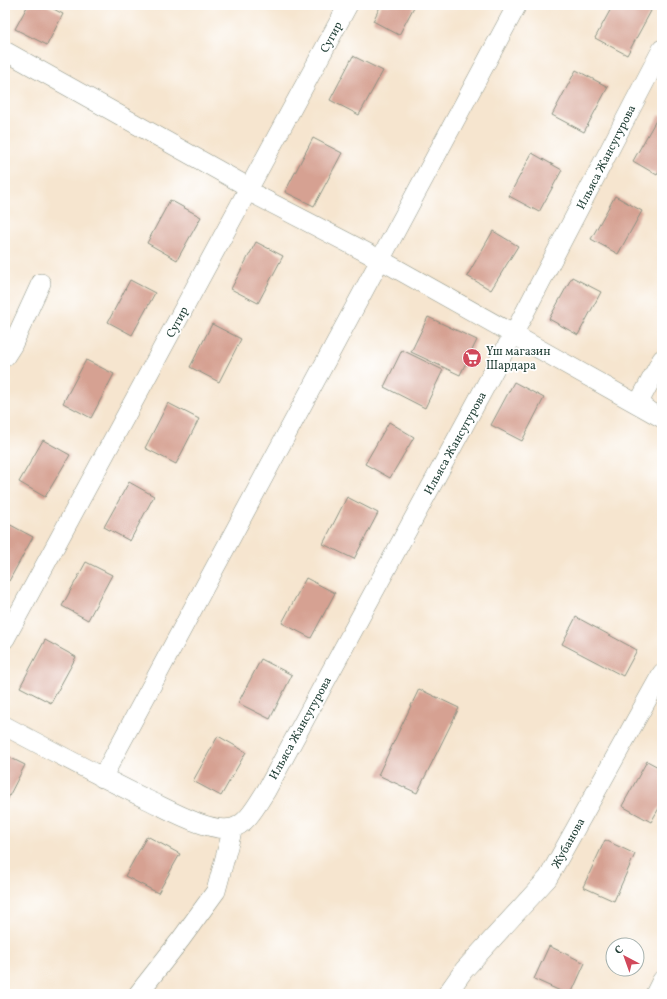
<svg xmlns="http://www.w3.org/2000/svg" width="667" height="999" font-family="Vollkorn,serif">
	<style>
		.building { fill: #d6a192 }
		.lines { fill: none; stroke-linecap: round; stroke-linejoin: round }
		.minor-casing { stroke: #8a9182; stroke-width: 20 }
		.minor { stroke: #fff; stroke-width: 19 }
		.labels { text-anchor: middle; stroke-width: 3.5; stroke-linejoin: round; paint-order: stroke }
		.street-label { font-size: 12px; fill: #1f3d34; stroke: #fff }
		.poi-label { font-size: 12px; fill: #1f3d34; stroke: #fff; text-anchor: start }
	</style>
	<rect width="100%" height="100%" fill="#fff"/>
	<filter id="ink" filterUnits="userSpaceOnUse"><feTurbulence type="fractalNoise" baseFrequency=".025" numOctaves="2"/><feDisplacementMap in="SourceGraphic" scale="8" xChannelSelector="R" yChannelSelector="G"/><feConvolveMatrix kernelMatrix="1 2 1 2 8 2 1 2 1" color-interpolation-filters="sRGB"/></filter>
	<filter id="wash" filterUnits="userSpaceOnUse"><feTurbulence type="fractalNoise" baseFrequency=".012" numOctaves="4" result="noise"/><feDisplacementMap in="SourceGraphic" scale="16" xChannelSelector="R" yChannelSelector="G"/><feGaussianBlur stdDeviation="0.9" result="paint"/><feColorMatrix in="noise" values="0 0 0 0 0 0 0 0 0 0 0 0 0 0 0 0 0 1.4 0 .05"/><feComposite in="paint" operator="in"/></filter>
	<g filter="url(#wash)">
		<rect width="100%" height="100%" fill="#f6e5cf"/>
		<g id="blocks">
			<path class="building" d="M28,5H46L63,14L47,45L15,29Z
				M381,5H415L399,35L373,21Z
				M613,5H641L651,11L627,55L595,38Z
				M353,56L383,71L359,115L330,100Z
				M576,70L608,87L584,132L552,115Z
				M659,115L662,117V167L657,175L633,161Z
				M313,138L342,153L314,206L285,192Z
				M532,153L562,170L539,212L509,196Z
				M615,196L642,211L618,254L591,239Z
				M170,200L201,217L177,260L147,243Z
				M493,231L518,246L491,290L467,276Z
				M256,242L283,256L258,303L231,289Z
				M572,277L601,292L578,335L549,319Z
				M130,280L155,293L132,335L108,322Z
				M428,317L477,340L460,375L411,352Z
				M212,324L241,339L219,382L190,367Z
				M402,350L443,370L425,408L384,387Z
				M86,360L114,374L91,418L63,403Z
				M514,382L544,398L522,441L491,425Z
				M168,403L199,419L176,464L145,448Z
				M389,422L414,437L390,478L365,464Z
				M43,440L70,455L45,497L19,482Z
				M129,482L154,496L130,541L104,527Z
				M347,497L378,513L354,559L323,544Z
				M5,522L33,537L9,581L5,579Z
				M86,562L112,575L88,620L62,606Z
				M306,578L335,593L311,638L282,623Z
				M576,617L637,650L623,676L562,644Z
				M45,640L76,657L51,703L20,687Z
				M261,659L292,675L270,719L238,703Z
				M419,689L459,708L417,793L378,775Z
				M218,736L246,752L221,796L193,781Z
				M5,755L25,765L5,804Z
				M647,761L662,769V803L651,822L622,806Z
				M147,836L180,854L158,893L125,876Z
				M605,840L635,854L614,901L583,887Z
				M549,946L585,963L571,994H567L534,979Z"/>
		</g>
	</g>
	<g filter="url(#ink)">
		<use href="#blocks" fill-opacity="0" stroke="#8a9182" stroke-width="1"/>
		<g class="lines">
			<g class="minor-casing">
				<path id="minor" d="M5,51L250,188
					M248,191L381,260L662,418
					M5,357L12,346L41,283
					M638,404L662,359
					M5,639L348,5
					M5,726C52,751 99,776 146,799C168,809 209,833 232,828C247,825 258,803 266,791L513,335L662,49
					M102,778L517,5
					M138,994L181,939L216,891L233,828
					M447,994L464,970L548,878L662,673
					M655,994L662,980"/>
			</g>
			<use href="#minor" class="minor"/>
		</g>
	</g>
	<defs>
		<g id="supermarket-disc" transform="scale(1)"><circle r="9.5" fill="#d1495b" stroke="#fff"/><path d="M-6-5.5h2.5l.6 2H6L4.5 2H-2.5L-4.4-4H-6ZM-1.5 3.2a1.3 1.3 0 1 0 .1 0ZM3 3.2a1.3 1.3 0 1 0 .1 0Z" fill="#fff"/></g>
	</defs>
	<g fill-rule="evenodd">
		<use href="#supermarket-disc" x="472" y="358"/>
	</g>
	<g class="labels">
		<g class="street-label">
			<text transform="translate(331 37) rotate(-62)" y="4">Сугир</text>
			<text transform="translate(606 157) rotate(-63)" y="4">Ильяса Жансугурова</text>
			<text transform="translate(177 322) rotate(-62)" y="4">Сугир</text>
			<text transform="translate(455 443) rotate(-61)" y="4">Ильяса Жансугурова</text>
			<text transform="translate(300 728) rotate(-61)" y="4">Ильяса Жансугурова</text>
			<text transform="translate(568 843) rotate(-61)" y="4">Жубанова</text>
		</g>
		<g class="poi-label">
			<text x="486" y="355">Үш магазин<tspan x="486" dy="14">Шардара</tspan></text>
		</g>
	</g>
	<rect width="667" height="999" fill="none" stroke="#fff" stroke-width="20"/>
	<g transform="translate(625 957) rotate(319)"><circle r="19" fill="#ffffff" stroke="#a5b1ae"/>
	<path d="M0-3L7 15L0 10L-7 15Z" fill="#d1495b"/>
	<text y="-6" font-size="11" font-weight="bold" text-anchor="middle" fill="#1f3d34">С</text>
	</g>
</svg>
